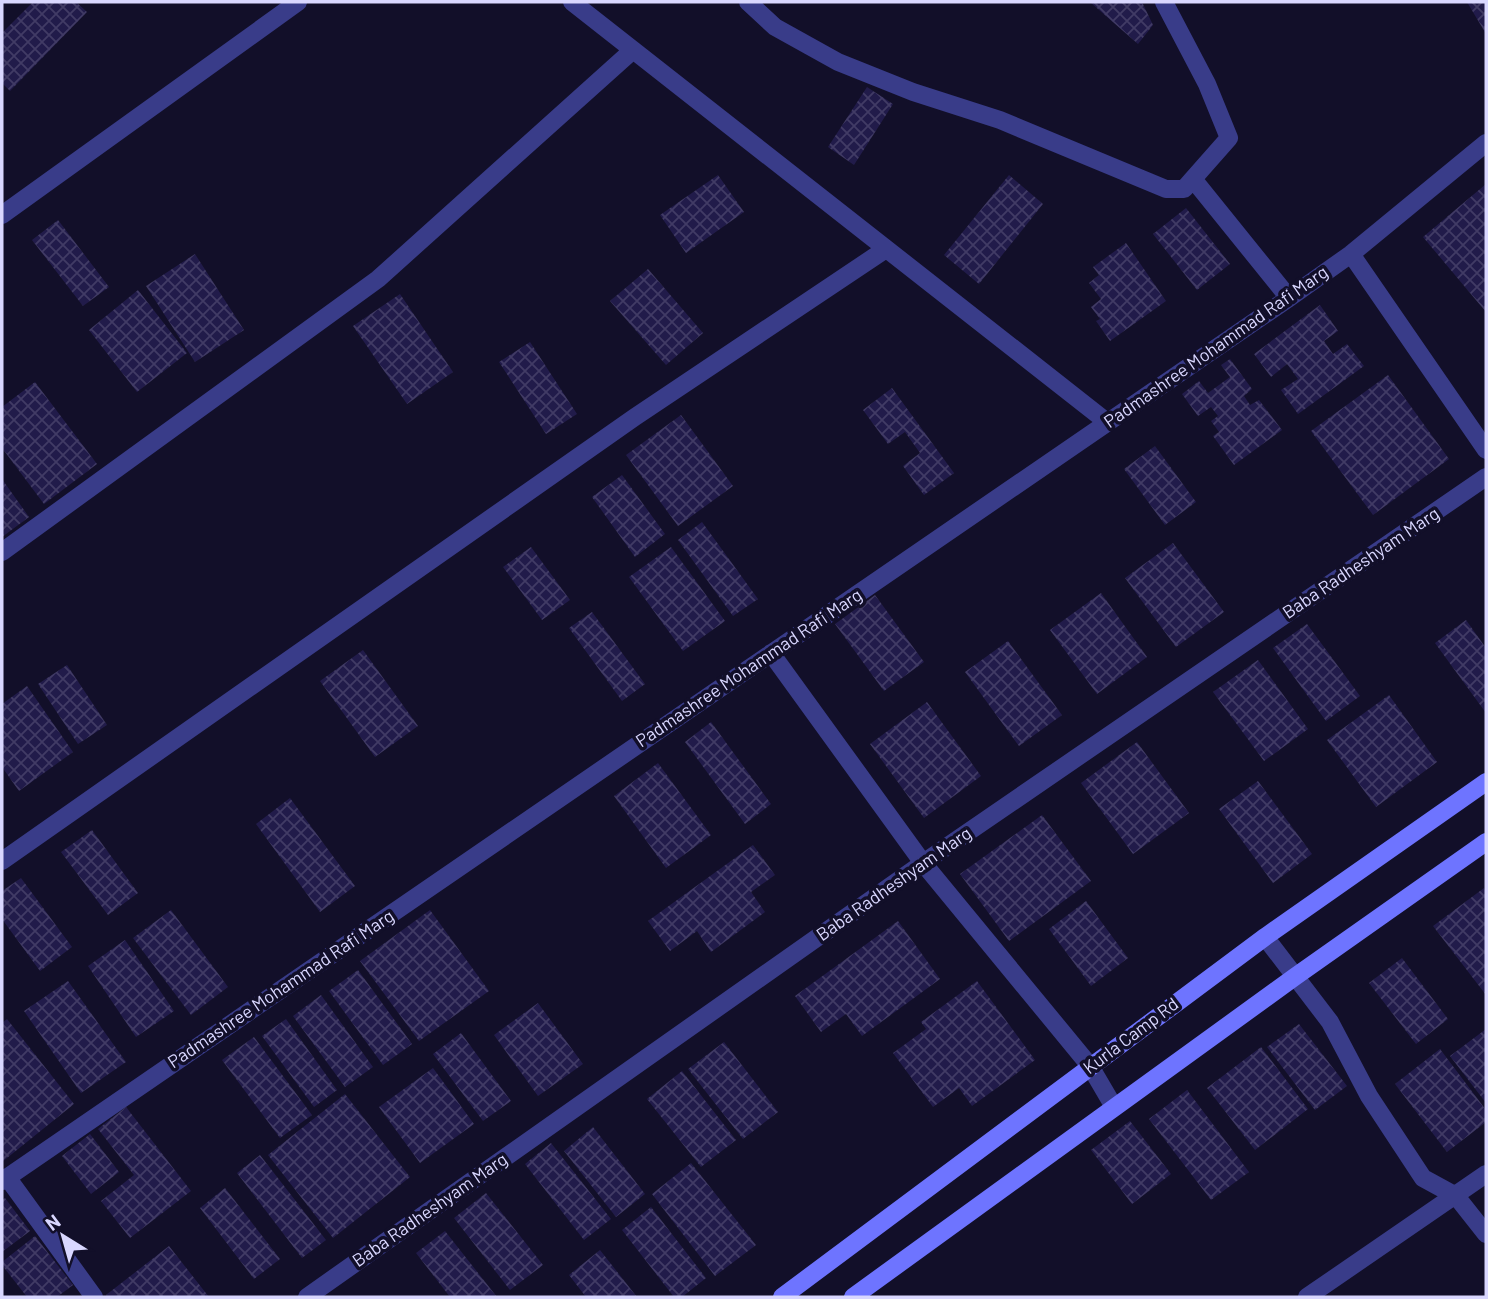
<svg xmlns="http://www.w3.org/2000/svg" width="1488" height="1299" font-family="Barlow,sans-serif">
	<style>
		.building { fill: url(#building-cross-hatch) }
		.lines { fill: none; stroke-linecap: round; stroke-linejoin: round }
		.street { stroke: #393c89; stroke-width: 18 }
		.secondary { stroke: #6e74ff; stroke-width: 18 }
		.labels { text-anchor: middle; stroke-width: 7; stroke-linejoin: round; paint-order: stroke }
		.street-label { font-size: 18px; fill: #d9d7ff; stroke: #120f29 }
	</style>
	<defs>
		<pattern id="building-cross-hatch" width="8" height="8" patternUnits="userSpaceOnUse" patternTransform="scale(1.75)"><rect width="8" height="8" fill="#211b4a"/><path d="M0 0l8 8M0 8l8-8" fill="none" stroke="#413b65"/></pattern>
	</defs>
	<rect width="100%" height="100%" fill="#120f29"/>
	<path class="building" d="M33,2H76L87,12L10,91L2,83V33Z
		M1090,2H1142L1153,25L1138,44Z
		M1467,2H1486V34Z
		M867,87L893,104L854,165L828,147Z
		M718,175L744,212L686,253L660,215Z
		M1009,175L1043,204L979,284L944,255Z
		M1486,184V312L1423,237Z
		M1186,208L1230,264L1197,290L1153,234Z
		M58,220L109,287L83,306L32,240Z
		M1126,243L1166,301L1110,341L1096,321L1100,319L1091,307L1101,299L1089,283L1099,275L1093,267Z
		M195,254L244,330L195,362L146,286Z
		M648,269L703,333L666,365L610,301Z
		M138,290L187,353L137,392L89,330Z
		M400,294L453,372L407,404L353,326Z
		M1320,305L1338,331L1324,341L1333,354L1347,344L1364,366L1298,414L1281,390L1298,379L1287,364L1271,377L1254,354Z
		M530,342L577,414L546,434L499,362Z
		M1230,359L1252,389L1244,396L1250,405L1259,400L1282,430L1234,465L1213,436L1219,432L1211,421L1218,416L1211,407L1198,416L1182,394L1199,381L1208,393L1230,377L1221,365Z
		M1388,375L1449,459L1373,515L1311,431Z
		M35,382L97,464L44,504L2,448V407Z
		M892,388L954,473L924,495L903,466L920,453L905,432L888,444L863,410Z
		M681,415L733,486L678,526L626,455Z
		M1155,446L1196,502L1165,525L1124,469Z
		M622,475L665,534L635,557L592,497Z
		M2,479L29,517L2,537Z
		M702,522L758,599L733,616L678,540Z
		M1173,543L1224,612L1176,647L1125,578Z
		M531,547L570,600L542,620L503,567Z
		M671,547L725,621L683,651L629,577Z
		M1101,593L1147,657L1097,694L1050,630Z
		M875,595L924,662L884,691L835,624Z
		M592,612L645,684L622,701L569,628Z
		M1466,620L1486,648V713L1435,643Z
		M1307,624L1360,696L1326,721L1273,648Z
		M1008,641L1062,715L1019,746L965,672Z
		M363,650L418,726L375,757L320,681Z
		M1258,660L1308,729L1264,761L1213,692Z
		M67,665L107,725L78,744L38,684Z
		M27,686L73,752L19,791L2,767V704Z
		M1389,695L1437,762L1376,807L1327,740Z
		M927,702L981,776L924,818L870,744Z
		M711,722L771,804L745,824L685,742Z
		M1137,742L1189,813L1133,854L1081,783Z
		M658,763L711,835L666,868L614,796Z
		M1258,781L1312,854L1273,883L1219,809Z
		M290,798L355,886L320,912L256,824Z
		M1042,815L1091,881L1009,941L960,874Z
		M92,830L138,893L108,915L61,852Z
		M753,845L775,875L751,892L765,912L711,952L697,931L670,951L648,921Z
		M21,878L72,947L40,971L2,919V891Z
		M1484,888L1486,892V995L1433,926Z
		M1086,901L1128,958L1091,986L1049,929Z
		M171,910L228,987L191,1015L133,938Z
		M430,910L489,991L419,1041L360,961Z
		M898,921L940,979L862,1036L846,1014L821,1032L795,996Z
		M125,940L174,1011L136,1037L88,966Z
		M1402,958L1448,1019L1416,1044L1369,983Z
		M358,970L412,1044L383,1065L329,991Z
		M68,981L126,1062L81,1093L24,1011Z
		M977,981L1035,1060L972,1106L959,1088L933,1107L893,1053L926,1029L921,1022Z
		M321,995L373,1067L345,1087L293,1016Z
		M538,1003L583,1064L538,1096L494,1035Z
		M7,1019L74,1104L2,1162V1023Z
		M286,1019L337,1090L314,1107L262,1036Z
		M1299,1024L1347,1086L1315,1110L1267,1047Z
		M1486,1029V1103L1450,1056Z
		M461,1033L511,1101L483,1121L433,1054Z
		M254,1037L312,1115L280,1138L222,1060Z
		M724,1042L778,1112L743,1139L688,1069Z
		M1261,1047L1308,1109L1255,1150L1207,1088Z
		M1440,1049L1486,1110V1122L1447,1152L1395,1084Z
		M433,1068L474,1124L420,1163L379,1107Z
		M682,1071L736,1140L701,1167L647,1099Z
		M1187,1090L1249,1172L1211,1200L1149,1119Z
		M345,1094L410,1177L333,1238L268,1155Z
		M126,1107L191,1191L130,1238L101,1201L134,1175L98,1129Z
		M1130,1121L1171,1174L1132,1204L1091,1150Z
		M593,1127L645,1194L616,1217L564,1151Z
		M90,1134L119,1172L91,1194L62,1156Z
		M551,1143L611,1219L584,1240L525,1164Z
		M260,1155L326,1240L302,1258L237,1173Z
		M691,1163L756,1245L715,1276L652,1194Z
		M225,1188L280,1259L254,1279L200,1208Z
		M486,1193L543,1265L510,1290L454,1218Z
		M5,1198L30,1231L2,1252V1200Z
		M651,1207L706,1278L682,1297H674L622,1230Z
		M445,1231L497,1297H450L416,1253Z
		M35,1236L73,1285L57,1297H27L2,1265V1262Z
		M169,1246L209,1297H108L106,1295Z
		M600,1250L637,1297H586L569,1275Z"/>
	<g class="lines">
		<path class="street" d="M572,2L1107,422
			M748,2L775,27L838,62L913,92L1000,120L1166,189H1184L1229,138L1207,84L1164,2
			M1193,179L1289,298
			M2,215L298,2
			M1351,254L1486,450
			M2,552L378,279L633,50
			M771,653L923,863L1090,1066L1114,1107
			M2,861L635,417L886,249
			M1265,937L1330,1022L1369,1096L1423,1178L1456,1196L1486,1234
			M7,1177L94,1297
			M2,1181L1289,298L1351,254L1486,143
			M307,1297L923,863L1486,477
			M1307,1297L1486,1174"/>
		<path class="secondary" d="M782,1297L1265,937L1486,782
			M853,1297L1296,976L1486,842"/>
	</g>
	<g class="labels">
		<g class="street-label">
			<text transform="translate(1216 347) rotate(-35)" y="6">Padmashree Mohammad Rafi Marg</text>
			<text transform="translate(1361 563) rotate(-34)" y="6">Baba Radheshyam Marg</text>
			<text transform="translate(749 668) rotate(-34)" y="6">Padmashree Mohammad Rafi Marg</text>
			<text transform="translate(894 884) rotate(-35)" y="6">Baba Radheshyam Marg</text>
			<text transform="translate(281 989) rotate(-34)" y="6">Padmashree Mohammad Rafi Marg</text>
			<text transform="translate(1131 1036) rotate(-37)" y="6">Kurla Camp Rd</text>
			<text transform="translate(430 1210) rotate(-35)" y="6">Baba Radheshyam Marg</text>
		</g>
	</g>
	<rect width="1488" height="1299" fill="none" stroke="#d9d7ff" stroke-width="7"/>
	<g transform="translate(63 1236) rotate(323)" stroke="#120f29" stroke-width="5" paint-order="stroke">
	<path d="M0-5L12 26L0 18L-12 26Z" fill="#d9d7ff"/>
	<text y="-10" font-size="19" font-weight="bold" text-anchor="middle" fill="#d9d7ff">N</text>
	</g>
</svg>
